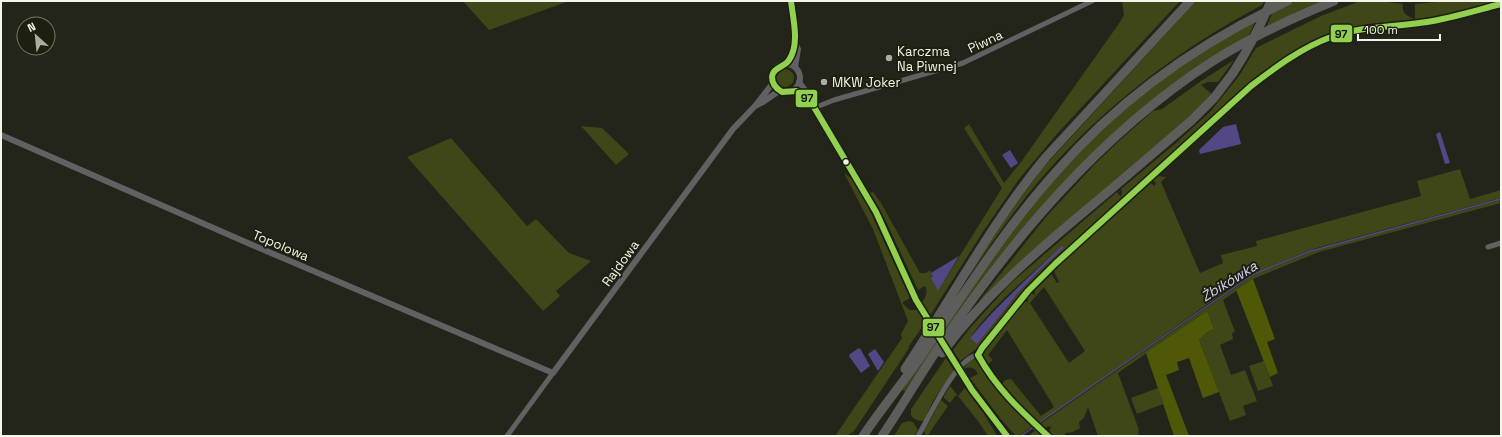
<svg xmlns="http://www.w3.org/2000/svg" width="1502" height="437" font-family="'Space Grotesk',sans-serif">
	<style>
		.green { fill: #3f4617; fill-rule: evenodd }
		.forest { fill: #4e5806 }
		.water { fill: #534885 }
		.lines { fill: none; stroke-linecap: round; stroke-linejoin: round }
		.stream { stroke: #534885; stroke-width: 1.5 }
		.minor { stroke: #616062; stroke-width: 5 }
		.tertiary { stroke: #616062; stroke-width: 6 }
		.motorway { stroke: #5d5d5c; stroke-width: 9 }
		.tertiary-bridge { stroke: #616062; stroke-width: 6 }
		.motorway-bridge { stroke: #5d5d5c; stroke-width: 9 }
		.bus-1-casing { stroke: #1d200e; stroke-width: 9 }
		.bus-1 { stroke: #92d050; stroke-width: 6 }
		.poi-dot { fill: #aaada2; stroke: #1d200e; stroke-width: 1.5 }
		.bus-dot { fill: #f3f6ea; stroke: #1d200e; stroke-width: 1.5 }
		.labels { text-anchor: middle; stroke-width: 4; stroke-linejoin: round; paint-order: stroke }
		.street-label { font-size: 13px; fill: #f3f6ea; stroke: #1d200e }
		.poi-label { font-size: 13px; fill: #f3f6ea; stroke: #1d200e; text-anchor: start }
		.water-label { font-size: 14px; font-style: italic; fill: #d6d2fa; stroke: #1d200e }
		.line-badge { stroke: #1d200e; stroke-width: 1.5 }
		.pale-badge-label { font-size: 11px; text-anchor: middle; font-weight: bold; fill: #111 }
	</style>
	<rect width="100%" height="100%" fill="#23251b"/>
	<path class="green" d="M463,1H569L489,30Z
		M1122,1H1180L1056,135L1019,179L984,230L931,314L909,346V348L854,431L847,436H835L902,338L901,334L908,321L873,229L844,173L852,179L864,198L910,298L903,302V304L910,310H916C921,302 930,296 925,286L918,290L882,213L870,193L873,192L881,203L920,273H926L930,270L938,291L1002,188L964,128L969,124L1004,183L1021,162L1120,22L1124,15Z
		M1194,1H1264L1262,5C1179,49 1106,105 1044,175C1017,206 993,241 970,275L969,274L994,233L1041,170L1176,23Z
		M1296,1H1326L1266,28L1273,11Z
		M1360,1H1379L1403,4C1401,12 1407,17 1415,19V4L1448,1H1501L1434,19L1377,25L1309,44L1281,60L1264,72L1041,273C1018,296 1002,324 979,346C973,352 966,356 960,361L953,350L971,327L1011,283L1117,192L1121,197L1122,192L1121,189L1176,143L1210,112L1239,76L1256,48L1321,16ZM1062,247L1064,248L1038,272L1017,294L970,338C994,303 1030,275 1062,247Z
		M1256,20L1248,37L1122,126L951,323L905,391L902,390L995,255L1041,194L1099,131L1134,100L1197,54Z
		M1234,60L1218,82H1208L1201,85L1213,95L1203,105L980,301H979L1046,217L1095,164L1119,141L1153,111L1162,109L1201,81Z
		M776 78a9 9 0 1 1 18 0a9 9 0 1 1-18 0Z
		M581,126L602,128L629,154L616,165Z
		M451,138L527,226L536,219L569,253L591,261L556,291L560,296L543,311L407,157Z
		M1460,169L1470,199L1501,190V198L1313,249L1246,277L1039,423L1024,411L1005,390L1002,384L1005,380L1011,379L1041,416L1054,407L1007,330L988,355L993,360L988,364C982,362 982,354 984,349L1023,301L1027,302L1028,300L1027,297L1031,293L1034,295L1035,294L1034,288L1049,274L1052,275L1057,283L1059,282L1054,271V269L1151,183L1154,186L1156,183L1153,180L1158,176L1166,177L1161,182L1200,273L1223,263L1221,255L1257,246L1256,241L1421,196L1417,181ZM1044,287L1085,351L1069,363L1030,303Z
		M1501,200V203L1319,252L1253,279L1223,300L1235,332L1232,333L1233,339L1220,345L1231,375L1245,370L1257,401L1243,406L1246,415L1230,421L1199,340L1207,332L1214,329L1207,311L1118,373L1139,430L1138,431L1139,436H1098L1088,407L1084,418L1079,422L1080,428L1073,432L1066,433L1064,436H1053L1049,431L1051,428L1050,426L1045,428L1040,424L1252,276L1316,250Z
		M946,358L954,371L933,401L924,421C919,421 914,420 911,415V409Z
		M972,359L976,360L1008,402L1044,436H1028L1035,431L1031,427L1019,436L1018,434L1016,436L1000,418L970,378L978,374C975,368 971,366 964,369L967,362Z
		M1264,361L1273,386L1258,391L1249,366Z
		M950,386L958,396L965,388L984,414L997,436H988L978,421L958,396L956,395L950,403L944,398V396Z
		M1158,388L1163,404L1137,414L1131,398Z
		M941,400L948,406L928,435H926L924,431Z
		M908,421L913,422L918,430L914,436H894L902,423Z"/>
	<path class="forest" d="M1253,279L1275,339L1267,342L1278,373L1270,377L1236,290Z
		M1207,311L1214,329L1207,332L1199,340L1219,392L1203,398L1189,358L1177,362L1179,370L1166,375L1189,436H1174L1146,353Z"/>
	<path class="water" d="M1236,124L1241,144L1200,154L1199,150L1223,127Z
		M1440,132L1450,163L1445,164L1436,134Z
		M1010,150L1018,163L1011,168L1002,155Z
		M1062,246L1064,248L1038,272L1017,294L977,344L970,338C998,304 1030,276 1062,246Z
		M959,256L938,291L931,278L933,277L931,273Z
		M859,348L861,350L870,366L861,373L849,356L850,354Z
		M875,349L884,362L878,371L868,354Z"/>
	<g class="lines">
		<path class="stream" d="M1040,422L1252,275L1311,251L1501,199
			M1021,436L1032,428"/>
		<path class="minor" d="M814,108L834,100L963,63L1092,1
			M1488,247L1501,243
			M978,355L982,348L1028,291L1055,264L1251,86C1276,66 1301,48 1331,37C1358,27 1398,26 1427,22C1452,18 1477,10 1501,4
			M978,355L985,368L1015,406L1048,436
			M507,436L553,373
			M918,436C929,418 956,357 978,355"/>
		<path class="tertiary" d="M791,1L795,43L798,49L795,67
			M786,64L791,58L795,43
			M772 78a14 14 0 1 1 28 0a14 14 0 1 1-28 0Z
			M799,82L810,97L811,102L814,108L876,212L916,300
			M793,90L797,91L811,102
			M755,106L763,102L779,91
			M1,135L250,244L553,373L733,129L755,106L773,83
			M965,378L1007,436"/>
		<path class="motorway" d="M942,353C984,296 1037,251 1091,206C1125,178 1158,149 1191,121L1214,98L1233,73
			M905,369C952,298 992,222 1046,157L1190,1
			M863,436C881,409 901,385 920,358C963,295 1004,230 1055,173C1119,99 1200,42 1288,1
			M882,436C901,408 918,378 937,350C1012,239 1100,134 1213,61C1251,37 1292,18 1334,1"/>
		<path class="tertiary-bridge" d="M916,300L965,378"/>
		<path class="motorway-bridge" d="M1233,73C1248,50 1260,27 1271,1"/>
		<g class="bus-1-casing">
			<path id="bus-1" d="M791,1C793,19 800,44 789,60C785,67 773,67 772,77C772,84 777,89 782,92L797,91L811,102L876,212L916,300L972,390L1007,436
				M978,355L982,348L1028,291L1055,264L1251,86C1276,67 1301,48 1331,37C1362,26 1395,27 1427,22C1452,18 1477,10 1501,4
				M978,355C996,388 1021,411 1048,436"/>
		</g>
		<use href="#bus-1" class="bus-1"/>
	</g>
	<g class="poi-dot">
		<circle cx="889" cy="58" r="4"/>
		<circle cx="824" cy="82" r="4"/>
	</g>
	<circle class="bus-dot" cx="846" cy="162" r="3.5"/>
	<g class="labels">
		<g class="street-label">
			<text transform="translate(985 41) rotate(-25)" y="5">Piwna</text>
			<text transform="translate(281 245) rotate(23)" y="5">Topolowa</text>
			<text transform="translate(620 263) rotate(-54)" y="5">Rajdowa</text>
		</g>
		<g class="poi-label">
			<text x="897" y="56">Karczma<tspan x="897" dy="15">Na Piwnej</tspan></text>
			<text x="832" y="87">MKW Joker</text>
		</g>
		<g class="water-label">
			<text transform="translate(1229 281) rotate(-32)" y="5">Żbikówka</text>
		</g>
	</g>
	<g class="line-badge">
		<rect x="1330" y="24" width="23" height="19" rx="4" fill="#92d050"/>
		<rect x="795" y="89" width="23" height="19" rx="4" fill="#92d050"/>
		<rect x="922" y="318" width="23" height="19" rx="4" fill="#92d050"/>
	</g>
	<g class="pale-badge-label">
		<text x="1341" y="38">97</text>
		<text x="807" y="102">97</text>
		<text x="933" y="331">97</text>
	</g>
	<rect width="1502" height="437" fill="none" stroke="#f3f6ea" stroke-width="4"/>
	<g transform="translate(36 36) rotate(333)"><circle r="19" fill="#1d200e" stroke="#737666"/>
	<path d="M0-3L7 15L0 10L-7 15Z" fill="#aaada2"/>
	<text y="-6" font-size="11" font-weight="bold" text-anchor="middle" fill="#f3f6ea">N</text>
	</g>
	<path d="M1358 34v6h82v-6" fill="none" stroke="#f3f6ea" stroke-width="2"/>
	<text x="1364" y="34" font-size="12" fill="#f3f6ea" stroke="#1d200e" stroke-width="3" paint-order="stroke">100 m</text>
</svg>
